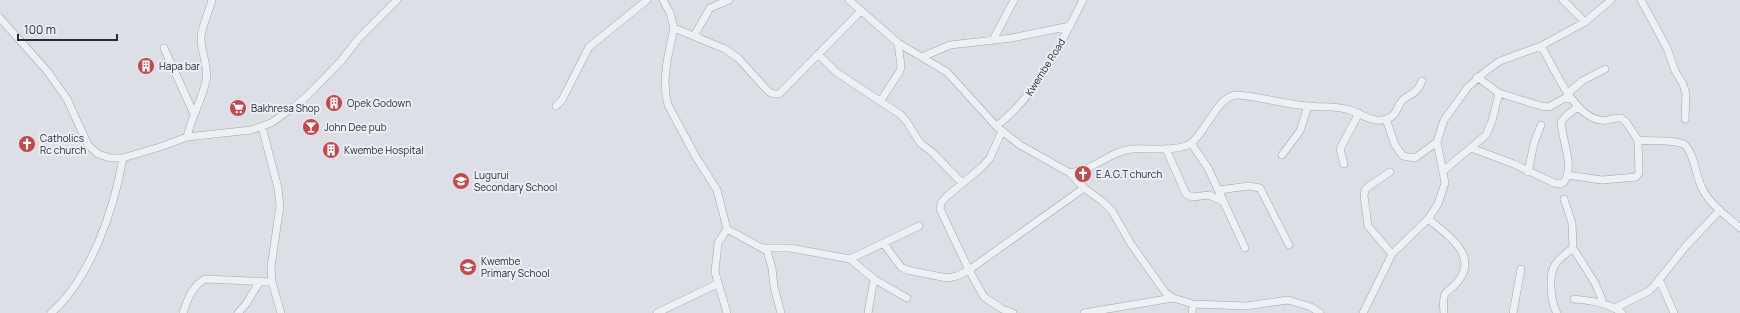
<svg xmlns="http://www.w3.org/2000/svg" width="1740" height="313" font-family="Manrope,sans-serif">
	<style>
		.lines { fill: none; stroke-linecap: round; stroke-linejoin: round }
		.minor-casing { stroke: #a2a6ae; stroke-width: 8 }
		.minor { stroke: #eef0f4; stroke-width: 7 }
		.labels { text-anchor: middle; stroke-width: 4; stroke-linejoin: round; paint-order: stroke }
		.poi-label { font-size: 10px; fill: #272c3a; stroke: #ebeef3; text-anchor: start }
		.street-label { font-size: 10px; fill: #272c3a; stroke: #ebeef3 }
	</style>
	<rect width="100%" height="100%" fill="#dcdfe5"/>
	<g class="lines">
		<g class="minor-casing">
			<path id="minor" d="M663,0L670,13L674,28L667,61L665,81L666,95L668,105L696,157L717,190L727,229L767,251L772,268L774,287L781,313
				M849,0L898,43L947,72L996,126L1020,145L1070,173L1084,188L1102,201L1112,211L1131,244L1165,292L1173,298L1193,304L1246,306L1288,300L1311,307L1320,313
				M1563,0L1585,22
				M1641,0L1667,48L1675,71L1683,84L1686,94L1685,119
				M0,18L48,72L67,99L88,145L98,154L110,158H123L160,147L187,137L251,130L271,123L295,106L308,95L341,61L359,38L397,0
				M674,28L725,49L738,58L769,92L774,94H779L861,11
				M694,36L710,8L729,0
				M993,40L1014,0
				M1541,46C1554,67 1573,116 1600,120C1607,122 1614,117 1621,118L1626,122L1638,140C1651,142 1675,139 1685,145C1695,156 1695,174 1702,188C1710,205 1726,215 1740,228
				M164,48L194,114
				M819,55L836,72L901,115L907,122L920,143L932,152L962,183
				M922,57L950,45L1012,38L1070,26
				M1477,77L1499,93L1541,106L1549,107L1565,98L1571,99
				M1567,94L1582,81L1605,69
				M881,100L900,71L901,66L898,43
				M556,106L562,100L589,47L647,0
				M1386,119L1395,145L1403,156L1415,158L1437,142
				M996,126C1036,97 1061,43 1083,0
				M262,127L278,188L280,206L271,267L272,282L281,313
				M1002,131L990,158L982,167L946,197L941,203L940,209L969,270L984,297L1002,309L1013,313
				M187,137C191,118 202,100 206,81C209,67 201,53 201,38C201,28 209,12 212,0
				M1191,143L1208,168L1245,248
				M1471,148L1514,164L1554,183L1560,184L1564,182C1575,167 1562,140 1561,122L1567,115L1578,107
				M1166,149L1186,194L1192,197L1209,195L1224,202
				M1282,155L1300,131L1308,106
				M1344,164L1340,149L1359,113
				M1443,171L1486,135L1492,121L1499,93
				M1390,172L1369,186L1365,190L1364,196L1368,226L1392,254
				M1528,172L1534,143L1541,125
				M1070,173C1077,171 1084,170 1090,167C1105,160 1115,151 1132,149C1147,148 1180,152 1191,143C1207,131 1218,94 1238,95C1261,97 1284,104 1307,106C1321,108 1335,105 1349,110C1360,113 1374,124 1386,119C1397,116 1396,109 1401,102C1407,93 1415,98 1422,81
				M1567,175L1602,180L1636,177L1639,173L1638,140
				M1219,190L1249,186L1260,188L1289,245
				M1564,199L1572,223L1573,248L1595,283L1603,302
				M1428,219C1444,232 1476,252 1461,277C1450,296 1441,284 1444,313
				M884,244L901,267L907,270L947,278L957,276L969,270L1084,188
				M763,248H790L850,259L874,279L907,298
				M850,259L919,226
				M1659,279L1674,313
				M1574,299C1592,301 1607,302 1622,313
				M1615,308L1649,291L1654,286L1686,246L1720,210
				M51,313C91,278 114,209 123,158
				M183,313C188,299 191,287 205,279L272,282
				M238,313L246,304L260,281
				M657,313L717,284
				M727,313L715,272L718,243L727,229
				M868,313L874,279
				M1084,313L1173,298
				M1192,313L1193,304
				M1363,313L1392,254L1428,219L1438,204L1445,183L1437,142L1444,120L1468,87L1486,71L1500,61L1541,46L1585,22L1611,0
				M1513,313L1521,269
				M1557,313C1551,303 1548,276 1555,265C1559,258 1567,253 1573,248"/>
		</g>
		<use href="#minor" class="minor"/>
	</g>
	<defs>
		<g id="building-disc" transform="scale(0.9)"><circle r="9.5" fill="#c14a51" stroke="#ebeef3"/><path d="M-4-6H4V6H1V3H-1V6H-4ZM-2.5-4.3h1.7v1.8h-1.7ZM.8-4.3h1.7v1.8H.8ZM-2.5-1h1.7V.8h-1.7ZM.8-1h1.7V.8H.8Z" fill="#fff"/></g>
		<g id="supermarket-disc" transform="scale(0.9)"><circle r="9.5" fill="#c14a51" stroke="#ebeef3"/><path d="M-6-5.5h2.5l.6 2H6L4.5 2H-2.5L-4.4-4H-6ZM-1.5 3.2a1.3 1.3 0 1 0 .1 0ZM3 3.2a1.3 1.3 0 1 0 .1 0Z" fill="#fff"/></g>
		<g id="bar-disc" transform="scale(0.9)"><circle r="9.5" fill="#c14a51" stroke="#ebeef3"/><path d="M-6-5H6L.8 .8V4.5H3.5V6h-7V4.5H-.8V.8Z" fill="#fff"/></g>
		<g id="church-disc" transform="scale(0.9)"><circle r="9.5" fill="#c14a51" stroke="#ebeef3"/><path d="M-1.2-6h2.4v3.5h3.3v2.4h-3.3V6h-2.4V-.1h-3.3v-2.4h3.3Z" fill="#fff"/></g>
		<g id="school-disc" transform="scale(0.9)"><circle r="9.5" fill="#c14a51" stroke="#ebeef3"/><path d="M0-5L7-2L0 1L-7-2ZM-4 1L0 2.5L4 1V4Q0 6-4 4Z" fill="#fff"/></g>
	</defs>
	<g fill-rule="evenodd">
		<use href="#building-disc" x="146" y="66"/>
		<use href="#building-disc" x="334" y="103"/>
		<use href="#supermarket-disc" x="238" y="108"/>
		<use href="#bar-disc" x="311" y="127"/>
		<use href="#church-disc" x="27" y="144"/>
		<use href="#building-disc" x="331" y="150"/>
		<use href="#church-disc" x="1083" y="174"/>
		<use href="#school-disc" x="461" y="181"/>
		<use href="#school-disc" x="468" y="267"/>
	</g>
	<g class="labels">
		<g class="poi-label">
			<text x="159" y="70">Hapa bar</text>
			<text x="347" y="107">Opek Godown</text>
			<text x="251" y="112">Bakhresa Shop</text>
			<text x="324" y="131">John Dee pub</text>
			<text x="40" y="142">Catholics<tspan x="40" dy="12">Rc church</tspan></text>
			<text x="344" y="154">Kwembe Hospital</text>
			<text x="1096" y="178">E.A.G.T church</text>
			<text x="474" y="179">Lugurui<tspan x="474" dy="12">Secondary School</tspan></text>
			<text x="481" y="265">Kwembe<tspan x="481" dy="12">Primary School</tspan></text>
		</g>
		<g class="street-label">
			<text transform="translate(1045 67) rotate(-58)" y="4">Kwembe Road</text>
		</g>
	</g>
	<path d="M18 34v6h99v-6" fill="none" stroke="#272c3a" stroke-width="2"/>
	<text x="24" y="34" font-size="12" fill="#272c3a" stroke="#ebeef3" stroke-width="3" paint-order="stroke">100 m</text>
</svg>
